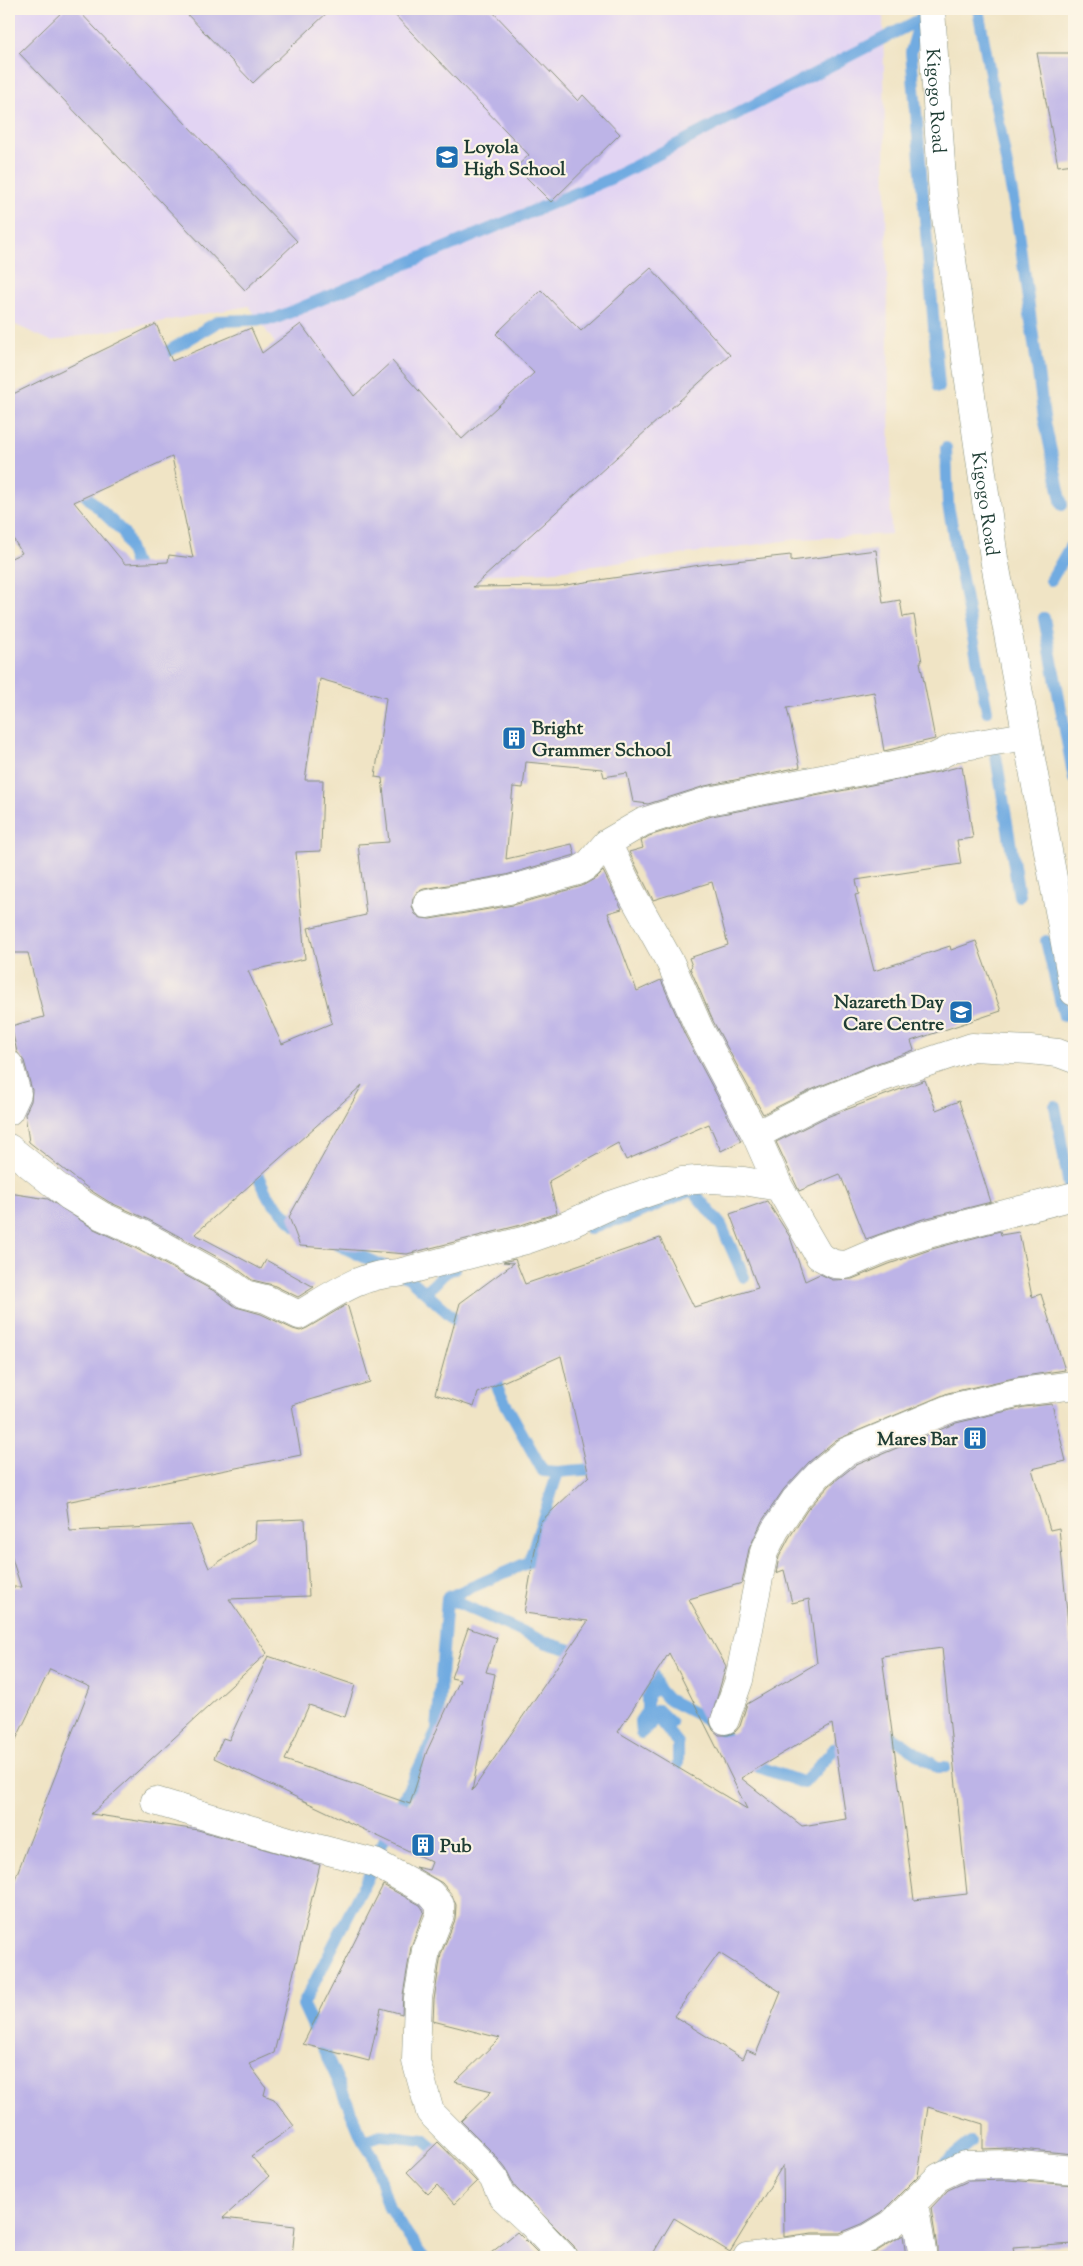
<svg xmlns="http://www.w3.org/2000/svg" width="1083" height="2266" font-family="'Sorts Mill Goudy',serif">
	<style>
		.built { fill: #e2d4f3 }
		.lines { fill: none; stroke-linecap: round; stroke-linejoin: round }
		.stream { stroke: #71abe1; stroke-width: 12 }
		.building { fill: #bdb4e7; fill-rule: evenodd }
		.minor-casing { stroke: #88907c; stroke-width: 29 }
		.secondary-casing { stroke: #88907c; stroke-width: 29 }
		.minor { stroke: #fff; stroke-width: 28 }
		.secondary { stroke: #fff; stroke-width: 28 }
		.labels { text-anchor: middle; stroke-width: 4.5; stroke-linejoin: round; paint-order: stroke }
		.street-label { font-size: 19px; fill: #1f3d34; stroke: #fcf5e5 }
		.poi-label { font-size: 19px; font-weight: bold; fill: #1f3d34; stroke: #fcf5e5; text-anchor: start }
	</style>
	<rect width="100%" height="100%" fill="#fcf5e5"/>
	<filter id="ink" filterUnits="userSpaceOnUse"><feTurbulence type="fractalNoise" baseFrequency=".02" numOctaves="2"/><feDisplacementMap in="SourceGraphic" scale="10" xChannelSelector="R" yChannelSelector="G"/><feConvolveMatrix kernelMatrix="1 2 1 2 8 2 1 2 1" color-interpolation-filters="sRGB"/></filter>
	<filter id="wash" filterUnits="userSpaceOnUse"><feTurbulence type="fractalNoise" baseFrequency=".0096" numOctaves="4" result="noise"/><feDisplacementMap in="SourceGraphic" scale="20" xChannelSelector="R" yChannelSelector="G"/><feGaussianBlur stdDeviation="1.12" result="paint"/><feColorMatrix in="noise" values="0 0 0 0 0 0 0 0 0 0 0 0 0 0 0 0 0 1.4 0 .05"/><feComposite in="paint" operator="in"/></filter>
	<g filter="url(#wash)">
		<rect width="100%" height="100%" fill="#f0e4c5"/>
		<path class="built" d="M9,9H883L891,534L799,539L548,572L493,574L457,580L406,531L249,306L51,341L9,322Z"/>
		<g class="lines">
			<path class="stream" d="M978,9L1018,226L1044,417L1062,505
				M922,14L911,52L939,387
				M154,360L219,321L274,319L612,178L921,19
				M946,448L948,505L987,711
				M74,484L124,533L140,578
				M1051,580L1070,547
				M1044,618L1074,779
				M996,756L1019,896
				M1046,941L1064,1016
				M1055,1106L1074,1215
				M252,1163L268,1197L297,1227L302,1229
				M590,1229L603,1223L626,1218L692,1190L721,1225L744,1277
				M332,1242L409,1278L467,1330
				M429,1288C439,1283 442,1270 454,1269
				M558,1472L604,1468
				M447,1598L547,1643L584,1654
				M644,1664L647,1670L652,1672L658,1688L647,1694V1711L640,1721L641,1733L649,1726L658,1710L671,1723L660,1721L678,1743V1764L670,1781
				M653,1683L667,1699L704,1718L759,1767L804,1783L834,1749L849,1740
				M878,1734H888L937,1767H945
				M363,2141L381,2135L424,2140L444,2157
				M944,2164L971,2142
				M423,2257L389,2208L373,2156L363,2141L339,2083L303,2005L375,1863L382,1843L437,1731L447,1598L529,1562L558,1472L543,1471L499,1392L492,1370"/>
		</g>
		<g id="blocks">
			<path class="building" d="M65,9H77L297,241L245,290L19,53Z
				M182,9H331L253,83Z
				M389,9H490L578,101L583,95L620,134L551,202L516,167L529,155Z
				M1037,53H1074V164L1058,166Z
				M651,268L730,355L473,587L559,586L707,564L791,555V561L876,550L883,603L900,600L903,617L914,615L922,662H920L935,739L884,751L874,692L787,708L800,767L705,786L648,804L633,802L627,773L604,777L602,769L526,762L523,788L513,787L506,859L572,844L575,855L506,875L424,889L417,892L413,898L412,906L415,914L421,918L430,919L513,905L582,886L596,878L603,871L622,909L608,913L637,991L661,980L685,1035L741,1141L721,1151L709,1124L626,1160L618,1143L549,1181L557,1213L521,1225L407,1254L300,1246L289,1217L362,1085L195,1234L261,1269L266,1260L314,1287L298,1297L273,1285L252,1280L232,1265L149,1220L109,1202L90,1190L29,1142L25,1114L31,1101L32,1090L24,1061L17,1052L11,1026L44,1017L28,953H9V559L22,553L9,532V396L156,324L172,361L251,328L262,353L301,324L354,396L392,361L462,439L534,373L496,334L541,290L581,331ZM172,457L193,558L169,555L168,562L125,564L74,502ZM320,679L386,698L375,777L382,778L389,842L358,844L366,915L308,928L332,1023L282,1044L248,971L305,959L296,852L321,851L323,780H305Z
				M962,766L973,838L957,840L961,864L856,880L859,894L855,895L874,971L950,946L951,950L976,941L1001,1011L911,1041L914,1050L872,1065L811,1090L763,1114L713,1021L690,968L692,966L689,958L728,945L712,882L653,900L629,852L643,848L641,841L649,836L712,816L938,772Z
				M925,1080L936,1110L959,1101L991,1202L923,1219L866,1239L840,1174L799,1191L776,1142L824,1118Z
				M9,1193L48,1199L94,1229L135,1248L216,1292L236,1307L261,1314L293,1329L300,1331L307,1328L346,1305L348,1307L370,1382L292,1405L301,1455L66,1502L70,1531L191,1525L209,1568L255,1539L256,1521L305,1519L309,1596L229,1599L267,1653L91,1814L198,1830L320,1865L274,2053L249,2064L266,2087L264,2095L274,2099L294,2126L251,2156L269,2176L223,2218L295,2226L292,2257H9V1894L90,1687L50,1669L9,1754V1587H21L9,1549Z
				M767,1201L790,1237L805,1281L820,1274L833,1280L852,1279L889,1264L932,1249L1000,1231L1001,1235L1019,1232L1032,1297L1041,1294L1065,1370L1018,1377L948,1393L836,1440L809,1462L784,1489L762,1521L749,1549L742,1583L689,1599L726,1666L710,1722L713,1730L719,1735H728L735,1732L740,1726L747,1704L817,1663L809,1599L792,1603L784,1570L776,1573L779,1557L789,1538L807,1510L830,1485L854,1466L956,1423L1024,1407L1052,1404L1066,1461L1032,1469L1050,1530L1059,1528L1070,1645H1074V2154L1009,2148L983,2149V2124L928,2107L918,2176L882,2212L862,2224L840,2233H812L784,2237L783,2165L730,2252L674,2218L651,2257H578L574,2246L515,2187L506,2169L494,2154L461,2121L492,2091L455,2082L500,2038L433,2021L434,2000L441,1954L455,1920L456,1905L452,1895L442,1883L415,1867L429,1870L432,1862L214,1758L223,1738L229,1740L268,1656L355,1685L345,1717L309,1705L285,1760L410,1804L427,1751L460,1680L451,1678L468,1628L497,1638L486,1672L495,1674L472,1791L588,1621L524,1613L540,1522L589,1476L561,1356L478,1393L474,1407L435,1394L460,1303L514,1263L503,1262L515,1259L525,1284L660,1238L694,1307L758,1288L730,1214ZM942,1648L967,1894L914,1900L882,1656ZM669,1653L725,1764L747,1809L618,1732ZM832,1724L846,1819L802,1826L741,1778ZM719,1953L781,1992L756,2054L747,2050L743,2059L674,2016Z
				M383,1885L420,1905L424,1911L411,1947L403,1995L402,2014L381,2008L369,2061L303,2044Z
				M438,2142L477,2182L454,2204L437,2185L428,2194L407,2172Z
				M1007,2180L1074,2185V2244L1013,2248L1015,2257H937V2248L931,2208L948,2190L968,2181Z
				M517,2232L542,2257H486Z
				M903,2235L906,2257H864L877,2251Z"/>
		</g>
	</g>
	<g filter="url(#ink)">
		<use href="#blocks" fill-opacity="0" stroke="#88907c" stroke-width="1"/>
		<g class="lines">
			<g class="minor-casing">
				<path id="minor" d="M607,843L631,892L671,964L699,1028L756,1135L779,1187L819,1256L834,1264L846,1265L883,1249L928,1234L1074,1196
					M427,904L509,890L578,871L588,865L607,843L643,822L708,801L935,757L953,748L1026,736
					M9,1065L17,1094L9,1111
					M756,1135L817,1104L878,1079L972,1047L1030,1050L1058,1053L1074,1059
					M9,1148L69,1196L102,1216L142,1234L224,1279L245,1294L266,1299L299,1315C332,1296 359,1274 398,1273L526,1240L563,1227L611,1205L682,1181L711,1179L744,1181L779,1187
					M725,1720L739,1680L764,1552L775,1530L795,1500L819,1474L846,1452L951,1408L1021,1392L1074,1385
					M155,1801L286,1840L375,1863L430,1893L440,1905V1915L426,1950L418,1998L416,2061L430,2112L482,2164L494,2179L502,2196L532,2224L563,2257
					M914,2203L922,2251L921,2257
					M747,2257L812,2249H843L869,2238L892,2224L939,2177L964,2165L1008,2164L1074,2170"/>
			</g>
			<g class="secondary-casing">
				<g id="secondary">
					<path id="s1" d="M931,9L943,196L994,558L1074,992"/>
				</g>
			</g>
			<use href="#minor" class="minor"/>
			<use href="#secondary" class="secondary"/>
		</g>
	</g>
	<defs>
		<g id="school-square" transform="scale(1.25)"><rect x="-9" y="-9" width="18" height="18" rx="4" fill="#1f6fb2" stroke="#fcf5e5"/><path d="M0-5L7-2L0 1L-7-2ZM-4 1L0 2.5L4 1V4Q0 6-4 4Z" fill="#fff"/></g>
		<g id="building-square" transform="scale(1.25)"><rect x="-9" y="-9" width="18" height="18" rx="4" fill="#1f6fb2" stroke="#fcf5e5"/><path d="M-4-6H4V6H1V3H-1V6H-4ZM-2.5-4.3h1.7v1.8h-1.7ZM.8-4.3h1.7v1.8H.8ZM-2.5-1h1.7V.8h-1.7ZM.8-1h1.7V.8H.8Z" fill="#fff"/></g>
	</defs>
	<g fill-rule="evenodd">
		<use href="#school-square" x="447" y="157"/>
		<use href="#building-square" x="514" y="738"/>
		<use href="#school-square" x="961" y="1012"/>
		<use href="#building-square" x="975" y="1438"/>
		<use href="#building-square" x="423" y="1845"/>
	</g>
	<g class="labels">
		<g class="street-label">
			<text dy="7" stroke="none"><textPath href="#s1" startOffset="92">Kigogo Road</textPath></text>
			<text dy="7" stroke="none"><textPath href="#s1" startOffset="498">Kigogo Road</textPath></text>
		</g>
		<g class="poi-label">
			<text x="464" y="153">Loyola<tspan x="464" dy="22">High School</tspan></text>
			<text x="532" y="734">Bright<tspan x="532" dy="22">Grammer School</tspan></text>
			<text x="944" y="1008" text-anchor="end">Nazareth Day<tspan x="944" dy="22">Care Centre</tspan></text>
			<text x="958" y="1445" text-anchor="end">Mares Bar</text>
			<text x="440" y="1852">Pub</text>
		</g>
	</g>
	<rect width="1083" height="2266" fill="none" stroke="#fcf5e5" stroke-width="30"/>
</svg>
